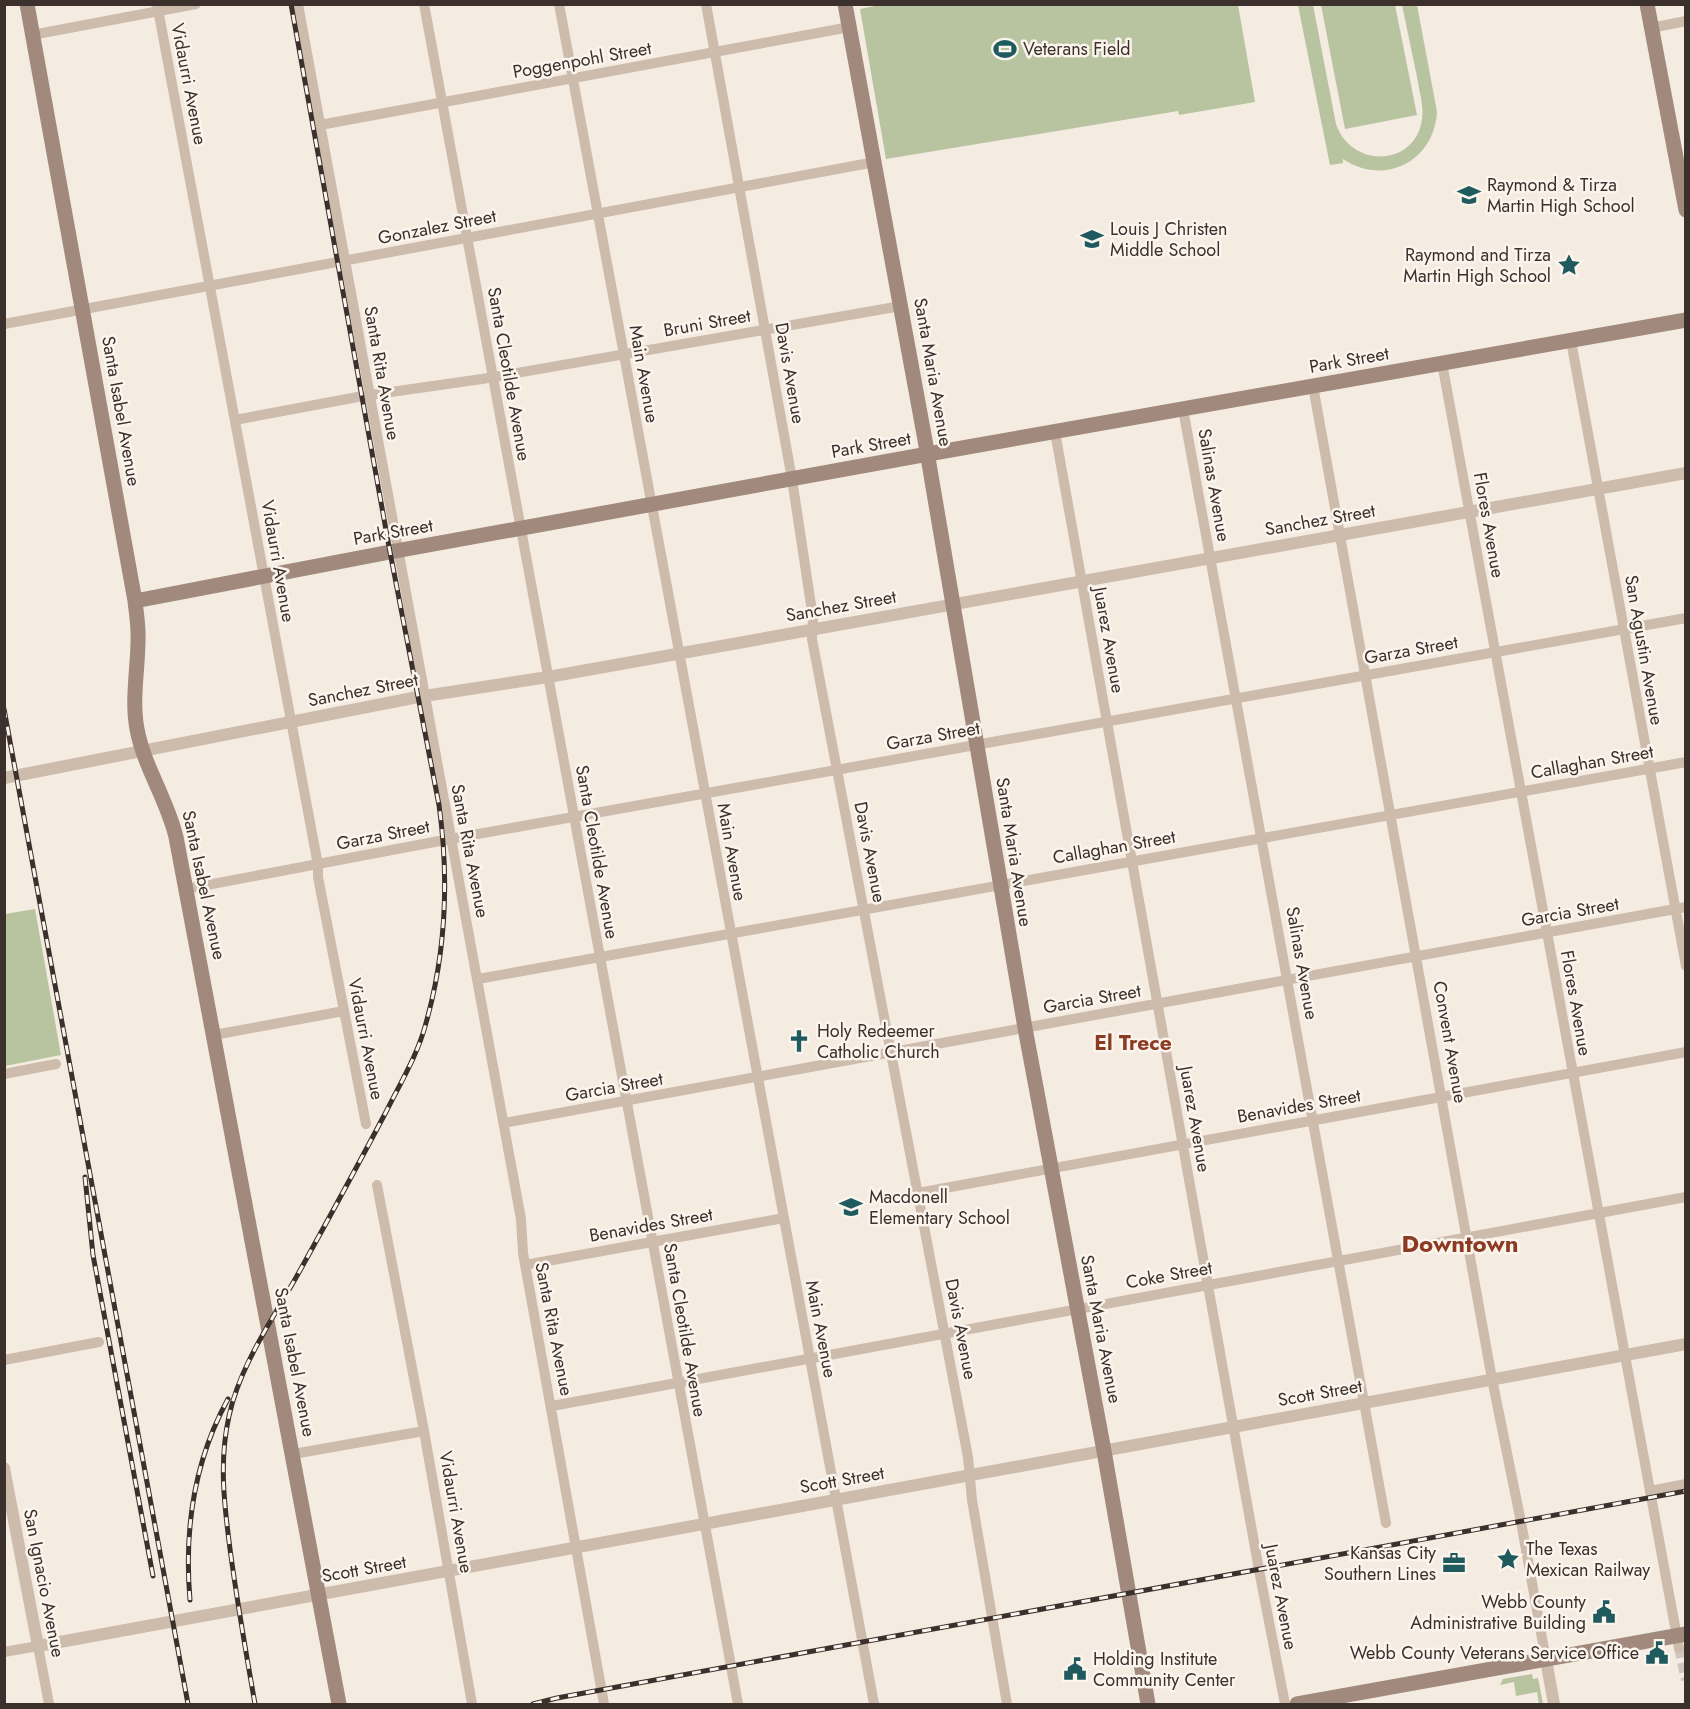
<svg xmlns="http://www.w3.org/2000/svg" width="1690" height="1709" font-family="Jost,sans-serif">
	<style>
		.green { fill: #b8c4a0 }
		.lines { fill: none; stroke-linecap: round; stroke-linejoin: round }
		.minor-tunnel { stroke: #cfc6bd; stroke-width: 10; stroke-dasharray: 10 5; stroke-linecap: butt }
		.minor { stroke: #cdbbac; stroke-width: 10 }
		.tertiary { stroke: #cdbbac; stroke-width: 12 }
		.secondary { stroke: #a18a7d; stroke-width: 15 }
		.rail-casing { stroke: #3b302b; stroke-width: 5 }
		.rail { stroke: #fbf5ee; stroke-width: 3; stroke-dasharray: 9; stroke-linecap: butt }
		.labels { text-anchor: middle; stroke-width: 5; stroke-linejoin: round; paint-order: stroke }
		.poi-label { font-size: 18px; fill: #3b302b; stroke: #fbf5ee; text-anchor: start }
		.street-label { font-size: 18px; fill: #3b302b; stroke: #fbf5ee }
		.quarter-label { font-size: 21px; font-weight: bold; fill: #8c3b22; stroke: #fbf5ee }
		.district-label { font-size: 24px; font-weight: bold; fill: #8c3b22; stroke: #fbf5ee }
	</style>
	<rect width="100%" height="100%" fill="#f4ebe1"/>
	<path class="green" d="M885,4L1238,5L1255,102L1179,115L1178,111L886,159L860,9Z
		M1298,5H1313L1336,124C1351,169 1416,167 1422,119C1424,105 1419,91 1417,77C1412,53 1407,29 1402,5H1417L1437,112C1434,161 1385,187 1343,159V163L1330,165Z
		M1321,5H1395L1417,115L1345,129Z
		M35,909L61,1055L5,1066V914Z
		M1532,1674L1533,1679L1538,1678L1543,1704H1539L1537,1692L1516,1696L1514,1682L1500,1685L1503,1679Z"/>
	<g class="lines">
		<path class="minor-tunnel" d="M1679,1648L1686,1680"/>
		<path class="minor" d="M157,4L318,865V877L366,1124
			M298,4L521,1219L523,1253L604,1704
			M424,4L738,1704
			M559,4L874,1704
			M706,4L792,479L813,618L812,639L968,1457L972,1500L1007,1704
			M1651,28L1686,21
			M32,35L196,4
			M320,125L850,27
			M4,324L875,162
			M1571,341L1686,966
			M1442,363L1679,1648
			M1313,386L1492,1379L1521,1522L1546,1660
			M1183,409L1386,1523
			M235,420L363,396L482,379L901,306
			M1055,432L1259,1570L1285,1704
			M186,889L450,839L1686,618
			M478,979L1686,762
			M214,1035L344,1011
			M4,1074L56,1064
			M504,1123L1686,907
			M377,1185L424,1431L472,1704
			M918,1193L1686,1052
			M525,1265L784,1218
			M4,1360L99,1342
			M552,1406L1686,1197
			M293,1454L424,1431
			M1650,1491L1686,1484
			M4,1652L38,1646L49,1704"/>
		<path class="tertiary" d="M4,778L418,697L548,677L1686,473
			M4,1468L38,1646L1686,1344
			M1546,1660L1554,1704"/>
		<path class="secondary" d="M27,4L135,601C136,611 138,622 138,633C139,665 131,697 137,729C144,767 167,799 176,837L339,1704
			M845,4L925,440L1025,1028L1104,1451L1148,1704
			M1647,4L1686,210
			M135,601L390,552L928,454L1686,320
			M1297,1704L1686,1634"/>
		<g class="rail-casing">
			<path id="rail" d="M4,709L188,1704
				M85,1177L93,1255L153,1576
				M190,1600C184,1530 194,1461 228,1399
				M255,1704C246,1653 237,1601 230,1549C224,1503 219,1461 229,1416C240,1365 273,1319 298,1274C328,1220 358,1165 387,1110C401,1082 418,1054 426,1023C446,952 449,877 439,805L390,552L291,4
				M533,1704L557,1698L1686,1491"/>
		</g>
		<use href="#rail" class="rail"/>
	</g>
	<defs>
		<g id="stadium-bare" transform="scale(1.8)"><path d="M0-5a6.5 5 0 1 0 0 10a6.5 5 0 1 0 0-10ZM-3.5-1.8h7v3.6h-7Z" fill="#1f5a5e" stroke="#fbf5ee" stroke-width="2.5" paint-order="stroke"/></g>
		<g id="school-bare" transform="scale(1.8)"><path d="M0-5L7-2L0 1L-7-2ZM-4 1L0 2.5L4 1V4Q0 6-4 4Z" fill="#1f5a5e" stroke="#fbf5ee" stroke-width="2.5" paint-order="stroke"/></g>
		<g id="sight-bare" transform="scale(1.8)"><path d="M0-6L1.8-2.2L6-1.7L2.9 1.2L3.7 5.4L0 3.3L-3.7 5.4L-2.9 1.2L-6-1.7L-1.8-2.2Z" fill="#1f5a5e" stroke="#fbf5ee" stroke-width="2.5" paint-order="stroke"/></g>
		<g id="church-bare" transform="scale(1.8)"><path d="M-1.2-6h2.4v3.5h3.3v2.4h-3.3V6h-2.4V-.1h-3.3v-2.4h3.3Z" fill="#1f5a5e" stroke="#fbf5ee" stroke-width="2.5" paint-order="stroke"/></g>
		<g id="office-bare" transform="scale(1.8)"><path d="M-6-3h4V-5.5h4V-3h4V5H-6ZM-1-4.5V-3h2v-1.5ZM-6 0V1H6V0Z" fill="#1f5a5e" stroke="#fbf5ee" stroke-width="2.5" paint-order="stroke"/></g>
		<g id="civic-bare" transform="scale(1.8)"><path d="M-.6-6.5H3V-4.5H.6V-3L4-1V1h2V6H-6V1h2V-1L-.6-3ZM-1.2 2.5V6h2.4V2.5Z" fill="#1f5a5e" stroke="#fbf5ee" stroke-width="2.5" paint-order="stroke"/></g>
	</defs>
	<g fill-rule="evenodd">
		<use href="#stadium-bare" x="1005" y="49"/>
		<use href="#school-bare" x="1469" y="195"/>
		<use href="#school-bare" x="1092" y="239"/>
		<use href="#sight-bare" x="1569" y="265"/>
		<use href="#church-bare" x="799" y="1041"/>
		<use href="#school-bare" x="851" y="1207"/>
		<use href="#sight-bare" x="1508" y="1559"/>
		<use href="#office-bare" x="1454" y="1563"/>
		<use href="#civic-bare" x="1604" y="1612"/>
		<use href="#civic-bare" x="1657" y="1653"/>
		<use href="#civic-bare" x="1075" y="1669"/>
	</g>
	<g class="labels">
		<g class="poi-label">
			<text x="1023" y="55">Veterans Field</text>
			<text x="1487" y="191">Raymond &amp; Tirza<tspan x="1487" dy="21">Martin High School</tspan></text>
			<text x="1110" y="235">Louis J Christen<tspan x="1110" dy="21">Middle School</tspan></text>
			<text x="1551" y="261" text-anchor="end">Raymond and Tirza<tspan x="1551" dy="21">Martin High School</tspan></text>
			<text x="817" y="1037">Holy Redeemer<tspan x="817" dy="21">Catholic Church</tspan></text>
			<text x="869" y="1203">Macdonell<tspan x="869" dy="21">Elementary School</tspan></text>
			<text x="1526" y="1555">The Texas<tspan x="1526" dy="21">Mexican Railway</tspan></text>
			<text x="1436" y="1559" text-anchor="end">Kansas City<tspan x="1436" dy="21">Southern Lines</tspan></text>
			<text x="1586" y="1608" text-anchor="end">Webb County<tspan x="1586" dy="21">Administrative Building</tspan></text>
			<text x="1639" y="1659" text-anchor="end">Webb County Veterans Service Office</text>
			<text x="1093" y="1665">Holding Institute<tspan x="1093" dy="21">Community Center</tspan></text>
		</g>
		<g class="street-label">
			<text transform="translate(582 60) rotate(-10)" y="6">Poggenpohl Street</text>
			<text transform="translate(189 84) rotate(79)" y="6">Vidaurri Avenue</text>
			<text transform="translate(437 227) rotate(-11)" y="6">Gonzalez Street</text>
			<text transform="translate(707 323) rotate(-10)" y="6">Bruni Street</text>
			<text transform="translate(1349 360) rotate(-10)" y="6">Park Street</text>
			<text transform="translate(933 372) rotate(80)" y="6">Santa Maria Avenue</text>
			<text transform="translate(382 373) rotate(80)" y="6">Santa Rita Avenue</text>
			<text transform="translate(790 373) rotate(80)" y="6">Davis Avenue</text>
			<text transform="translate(509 374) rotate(80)" y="6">Santa Cleotilde Avenue</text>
			<text transform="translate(644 374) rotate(80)" y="6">Main Avenue</text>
			<text transform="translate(121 411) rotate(80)" y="6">Santa Isabel Avenue</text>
			<text transform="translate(871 445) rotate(-10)" y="6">Park Street</text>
			<text transform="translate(1214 485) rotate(80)" y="6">Salinas Avenue</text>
			<text transform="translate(1320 520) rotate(-10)" y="6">Sanchez Street</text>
			<text transform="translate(1489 525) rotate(80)" y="6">Flores Avenue</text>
			<text transform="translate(393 532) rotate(-10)" y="6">Park Street</text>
			<text transform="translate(278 561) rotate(80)" y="6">Vidaurri Avenue</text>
			<text transform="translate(841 606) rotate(-10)" y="6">Sanchez Street</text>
			<text transform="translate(1109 640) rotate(80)" y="6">Juarez Avenue</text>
			<text transform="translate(1411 650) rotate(-10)" y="6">Garza Street</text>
			<text transform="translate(1644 650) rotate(80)" y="6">San Agustin Avenue</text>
			<text transform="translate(363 690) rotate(-11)" y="6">Sanchez Street</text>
			<text transform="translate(933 736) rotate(-10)" y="6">Garza Street</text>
			<text transform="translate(1592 762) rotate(-10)" y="6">Callaghan Street</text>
			<text transform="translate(383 835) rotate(-11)" y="6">Garza Street</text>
			<text transform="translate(1114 847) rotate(-10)" y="6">Callaghan Street</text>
			<text transform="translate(470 851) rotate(79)" y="6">Santa Rita Avenue</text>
			<text transform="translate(597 852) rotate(80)" y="6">Santa Cleotilde Avenue</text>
			<text transform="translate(732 852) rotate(80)" y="6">Main Avenue</text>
			<text transform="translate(870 852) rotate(79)" y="6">Davis Avenue</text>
			<text transform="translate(1014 852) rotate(81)" y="6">Santa Maria Avenue</text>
			<text transform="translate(204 885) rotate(78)" y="6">Santa Isabel Avenue</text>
			<text transform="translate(1570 912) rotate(-10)" y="6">Garcia Street</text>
			<text transform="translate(1302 963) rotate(80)" y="6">Salinas Avenue</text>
			<text transform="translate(1092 999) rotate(-10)" y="6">Garcia Street</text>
			<text transform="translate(1576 1003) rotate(80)" y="6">Flores Avenue</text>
			<text transform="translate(366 1039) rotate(79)" y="6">Vidaurri Avenue</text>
			<text transform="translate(1450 1042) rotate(80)" y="6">Convent Avenue</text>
			<text transform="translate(614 1087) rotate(-10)" y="6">Garcia Street</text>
			<text transform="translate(1299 1106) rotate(-10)" y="6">Benavides Street</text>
			<text transform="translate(1195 1119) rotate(80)" y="6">Juarez Avenue</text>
			<text transform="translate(651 1225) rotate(-10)" y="6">Benavides Street</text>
			<text transform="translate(1169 1275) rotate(-10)" y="6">Coke Street</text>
			<text transform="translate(554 1329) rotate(79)" y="6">Santa Rita Avenue</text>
			<text transform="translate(821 1329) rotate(79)" y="6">Main Avenue</text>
			<text transform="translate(961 1329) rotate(79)" y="6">Davis Avenue</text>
			<text transform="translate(1101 1329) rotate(79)" y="6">Santa Maria Avenue</text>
			<text transform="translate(685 1330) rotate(80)" y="6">Santa Cleotilde Avenue</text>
			<text transform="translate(295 1362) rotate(79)" y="6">Santa Isabel Avenue</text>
			<text transform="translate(1320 1393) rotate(-10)" y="6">Scott Street</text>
			<text transform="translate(842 1480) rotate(-10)" y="6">Scott Street</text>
			<text transform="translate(456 1512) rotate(80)" y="6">Vidaurri Avenue</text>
			<text transform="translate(364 1569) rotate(-10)" y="6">Scott Street</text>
			<text transform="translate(44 1583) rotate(79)" y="6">San Ignacio Avenue</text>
			<text transform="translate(1281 1597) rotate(79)" y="6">Juarez Avenue</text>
		</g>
		<g class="quarter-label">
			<text x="1133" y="1050">El Trece</text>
		</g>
		<g class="district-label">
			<text x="1460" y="1252">Downtown</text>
		</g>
	</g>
	<rect width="1690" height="1709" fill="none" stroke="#3b302b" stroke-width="12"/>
</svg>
